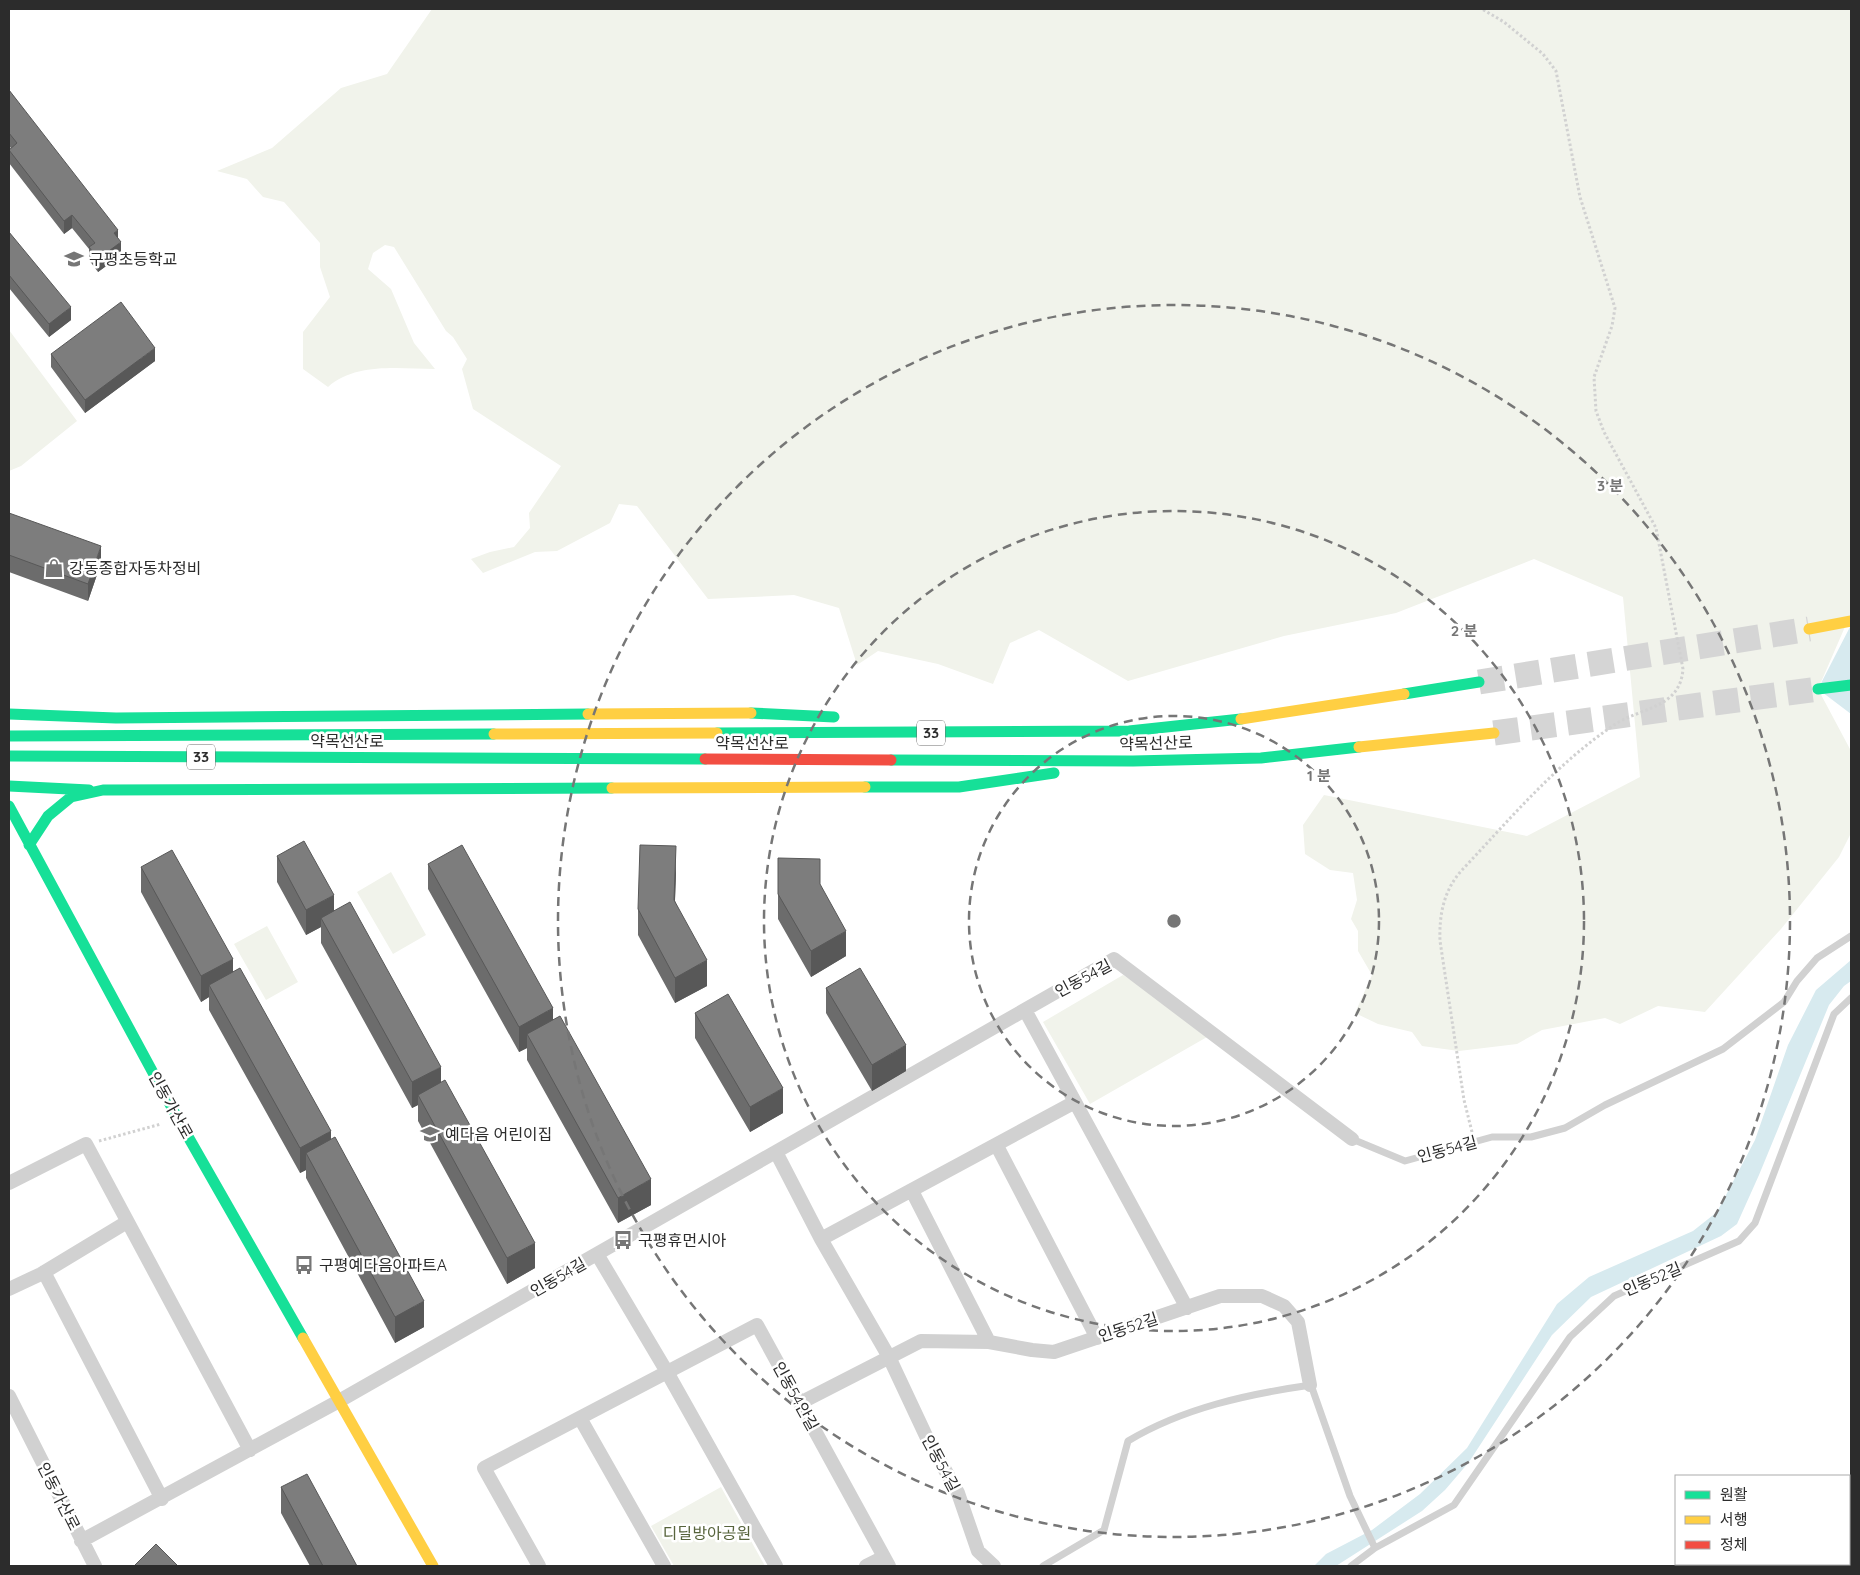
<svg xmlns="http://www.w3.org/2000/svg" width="1860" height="1575" font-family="Quicksand,'Noto Sans KR',sans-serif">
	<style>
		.green { fill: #f1f3eb }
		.water { fill: #d7eaef }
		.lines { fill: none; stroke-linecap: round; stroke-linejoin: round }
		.highway-tunnel { stroke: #d5d5d5; stroke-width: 25; stroke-dasharray: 25 12; stroke-linecap: butt }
		.path { stroke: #d1d1d1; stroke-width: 3; stroke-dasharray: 2.5 2.5; stroke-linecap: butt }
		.lane { stroke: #d1d1d1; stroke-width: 7 }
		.street { stroke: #d1d1d1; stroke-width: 14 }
		.fast { stroke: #16e098; stroke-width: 11 }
		.slow { stroke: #ffcf43; stroke-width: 11 }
		.jam { stroke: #f24e42; stroke-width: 11 }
		.wall { fill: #6c6c6c }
		.shaded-wall { fill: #585858 }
		.building { fill: #7d7d7d; stroke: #585858 }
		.ring { fill: none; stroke: #767676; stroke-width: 2.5; stroke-dasharray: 9 6 }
		.labels { text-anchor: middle; stroke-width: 5; stroke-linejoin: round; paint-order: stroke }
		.shield { fill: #fff; stroke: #6b6b6b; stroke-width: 1 }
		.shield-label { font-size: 15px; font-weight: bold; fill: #2c2c2c }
		.poi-label { font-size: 16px; fill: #2c2c2c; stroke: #fff; text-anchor: start }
		.street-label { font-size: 16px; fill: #2c2c2c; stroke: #fff }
		.park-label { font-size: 16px; fill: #57643c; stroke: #fff }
		.centre { fill: #767676; stroke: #fff; stroke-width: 2.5 }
		.ring-label { font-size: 15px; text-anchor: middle; font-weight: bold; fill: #767676; stroke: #fff; stroke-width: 5; stroke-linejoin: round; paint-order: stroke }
	</style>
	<rect width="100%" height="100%" fill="#fff"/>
	<path class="green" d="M432,9H1851V613L1818,689L1851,751V833L1839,857L1781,929L1705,1012L1658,1006L1620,1024L1605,1018L1542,1030L1517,1044L1459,1051L1422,1046L1412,1032L1378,1024L1355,1013L1372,975L1358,951V931L1351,919L1357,900L1353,873L1330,870L1305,854L1303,825L1324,795L1527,836L1640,777L1623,597L1534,559L1396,613L1284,636L1128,681L1039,630L1010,643L993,684L938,664L878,651L857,665L839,608L794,595L708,599L637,506L619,504L610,523L557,551L535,552L483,573L471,559L490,552L514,547L530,528L529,513L561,466L473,409L462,369L467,359L453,337L446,331L394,247L385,245L373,253L368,269L391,289L414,343L435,369C400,369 356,362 328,387L303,369V332L330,297L320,267V243L284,202L263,197L247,179L217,171L272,148L341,88L387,74Z
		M9,330L77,421L21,466L9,471Z
		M391,872L426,935L393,954L357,892Z
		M267,926L298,982L266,1000L234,944Z
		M1123,975L1214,1033L1090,1104L1043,1022Z
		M721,1487L765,1566H674L651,1526Z"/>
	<path class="water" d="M1851,625V714L1818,689Z
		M1851,960V981L1844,986L1829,1005L1759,1175L1737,1224L1721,1236L1591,1297L1552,1335L1469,1462L1445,1490L1422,1511L1336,1566H1314L1326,1554L1372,1530L1420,1494L1467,1448L1557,1304L1589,1277L1693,1231L1717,1212L1755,1140L1788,1045L1816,990Z"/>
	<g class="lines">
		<path class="highway-tunnel" d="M1479,682L1809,629
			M1494,733L1818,689"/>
		<path class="path" d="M1472,1132L1464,1100L1440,941C1439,914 1444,890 1462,870C1511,818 1555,765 1614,725C1641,707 1680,709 1683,669L1656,528L1604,432L1596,411L1594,377L1612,326L1615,308L1580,197L1556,71L1543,54L1504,22L1482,9
			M99,1141L161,1124"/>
		<path class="lane" d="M1352,1139L1405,1161L1492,1137H1531L1565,1128L1605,1105L1723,1049L1784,1002L1797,981L1817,958L1851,936
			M1043,1566L1104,1530L1128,1441C1183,1408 1248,1394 1311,1385L1350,1496L1375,1548
			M1351,1566L1375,1548L1454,1505L1570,1337L1614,1296L1739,1241L1755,1223L1834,1014L1851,998"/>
		<path class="street" d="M1025,1010L1187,1308
			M997,1146L1097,1338
			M776,1152L821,1239L889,1357L927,1438L958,1493L978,1551L994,1566
			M9,1183L86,1144L250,1450
			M912,1191L989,1342
			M821,1239L1075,1102
			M597,1254L667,1372L776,1566
			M44,1272L162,1499
			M9,1289L41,1274L127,1222
			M9,1396L95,1566
			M800,1403L921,1341L989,1342L1032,1350L1054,1352L1220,1296H1262L1284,1306L1298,1322L1310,1385
			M580,1418L664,1566
			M81,1541L339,1401L1114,959L1352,1139
			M539,1566L484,1468L757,1325L889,1566
			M866,1566L884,1557"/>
		<path class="fast" d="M1818,689L1851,685
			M1404,694L1479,682
			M751,713L834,717
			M9,714L116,718L588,714
			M717,733L1129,731L1241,719
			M9,736L494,734
			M9,756L705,759
			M891,760L1133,761L1261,758L1359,747
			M9,786L89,790
			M865,787H959L1054,773
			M9,806L178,1119L303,1338
			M29,845L48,816L71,797L103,790L612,788"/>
		<path class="slow" d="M1809,629L1851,621
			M588,714L751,713
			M1241,719L1404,694
			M494,734L717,733
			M1359,747L1494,733
			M612,788L865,787
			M303,1338L433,1566"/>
		<path class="jam" d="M705,759L891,760"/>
	</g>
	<path class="wall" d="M9,90L118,238L121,255L98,272L89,260V249L72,228L64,234L9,163V150L11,148L9,146Z
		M9,232L71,320L49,337L9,288Z
		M51,354L155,361L85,413L51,367Z
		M9,513L101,563L88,601L9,572Z
		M277,856L334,911L441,1083L535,1268L507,1284L418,1121V1105L412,1108L321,943V927L306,935L277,882Z
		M778,858L820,885L846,956L811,977L778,919Z
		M428,864L553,1020L651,1205L618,1223L527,1060V1048L519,1052L428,889Z
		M141,867L233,972L331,1139L424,1327L395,1343L306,1178V1170L300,1173L209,1010V997L201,1002L141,892Z
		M676,872L675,901L707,986L675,1003L638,935V909Z
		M826,988L906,1071L872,1091L826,1013Z
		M695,1013L783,1113L750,1132L695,1038Z
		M281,1487L357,1566H310L281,1513Z"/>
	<path class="shaded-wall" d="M72,215V228L64,234V221Z
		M118,230V243L114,233Z
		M121,242V255L98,272V259Z
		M71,307V320L49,337V324Z
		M155,348V361L85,413V400Z
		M101,546V563L88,601V584Z
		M676,846V872L674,925V900Z
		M334,895V920L321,918V927L306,935V910Z
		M846,931V956L811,977V951Z
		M233,959V984L209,985V997L201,1002V976Z
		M707,960V986L675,1003V978Z
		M553,1008V1033L527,1034V1048L519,1052V1027Z
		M906,1045V1071L872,1091V1065Z
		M441,1067V1092L418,1095V1105L412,1108V1082Z
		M783,1088V1113L750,1132V1107Z
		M331,1131V1156L306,1153V1170L300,1173V1148Z
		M651,1179V1205L618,1223V1198Z
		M535,1243V1268L507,1284V1258Z
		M424,1301V1327L395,1343V1317Z"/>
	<path class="building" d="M9,90L118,230L114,233L121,242L98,259L89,247L95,243L72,215L64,221L9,150L17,143L9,133Z
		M9,232L71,307L49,324L9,275Z
		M121,302L155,348L85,400L51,354Z
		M9,513L101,546L88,584L9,555Z
		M304,841L334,895L306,910L277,856Z
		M462,845L553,1008L519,1027L428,864Z
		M640,845L676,846L674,900L707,960L675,978L638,909Z
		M172,850L233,959L201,976L141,867Z
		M778,858L820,859V884L846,931L811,951L778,894Z
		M350,902L441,1067L412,1082L321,918Z
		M240,968L331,1131L300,1148L209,985Z
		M860,968L906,1045L872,1065L826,988Z
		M728,994L783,1088L750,1107L695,1013Z
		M560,1016L651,1179L618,1198L527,1034Z
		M445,1080L535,1243L507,1258L418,1095Z
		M335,1137L424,1301L395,1317L306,1153Z
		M307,1474L357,1566H323L281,1487Z
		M156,1544L178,1566H134Z"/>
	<g class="ring">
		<circle cx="1174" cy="921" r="205"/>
		<circle cx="1174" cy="921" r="410"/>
		<circle cx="1174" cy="921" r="616"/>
	</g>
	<defs>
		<g id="school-bare" transform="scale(1.5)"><path d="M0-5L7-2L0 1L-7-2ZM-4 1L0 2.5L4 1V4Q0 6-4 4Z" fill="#767676" stroke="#fff" stroke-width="2.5" paint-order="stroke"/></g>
		<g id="shop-bare" transform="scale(1.5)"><path d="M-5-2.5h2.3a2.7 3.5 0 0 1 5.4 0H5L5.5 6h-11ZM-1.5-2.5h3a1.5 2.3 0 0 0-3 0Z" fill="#767676" stroke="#fff" stroke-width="2.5" paint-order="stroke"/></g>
		<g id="bus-bare" transform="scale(1.5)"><path d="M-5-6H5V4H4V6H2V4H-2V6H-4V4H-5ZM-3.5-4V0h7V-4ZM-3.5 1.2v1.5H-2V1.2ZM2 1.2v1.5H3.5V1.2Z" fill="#767676" stroke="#fff" stroke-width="2.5" paint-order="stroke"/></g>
	</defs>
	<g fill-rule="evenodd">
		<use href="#school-bare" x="74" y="259"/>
		<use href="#shop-bare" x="54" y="568"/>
		<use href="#school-bare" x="430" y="1134"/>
		<use href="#bus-bare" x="623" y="1240"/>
		<use href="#bus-bare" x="304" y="1265"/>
	</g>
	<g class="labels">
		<g class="shield">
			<rect x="917" y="720.5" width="28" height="25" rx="4"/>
			<rect x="187" y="744.5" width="28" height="25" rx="4"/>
		</g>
		<g class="shield-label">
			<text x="931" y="738">33</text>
			<text x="201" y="762">33</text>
		</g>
		<g class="poi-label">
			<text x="89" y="265">구평초등학교</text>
			<text x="69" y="574">강동종합자동차정비</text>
			<text x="445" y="1140">예다음 어린이집</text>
			<text x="638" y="1246">구평휴먼시아</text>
			<text x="319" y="1271">구평예다음아파트A</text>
		</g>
		<g class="street-label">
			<text x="347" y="747">약목선산로</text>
			<text x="752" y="749">약목선산로</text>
			<text transform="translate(1156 743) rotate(-2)" y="6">약목선산로</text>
			<text transform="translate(1083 978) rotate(-28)" y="6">인동54길</text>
			<text transform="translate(171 1105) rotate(61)" y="6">인동가산로</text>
			<text transform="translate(1447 1149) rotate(-15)" y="6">인동54길</text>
			<text transform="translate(558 1277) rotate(-30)" y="6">인동54길</text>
			<text transform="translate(1652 1279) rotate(-23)" y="6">인동52길</text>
			<text transform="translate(1128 1327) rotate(-18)" y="6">인동52길</text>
			<text transform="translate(796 1396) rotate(61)" y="6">인동54안길</text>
			<text transform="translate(941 1463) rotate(62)" y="6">인동54길</text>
			<text transform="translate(59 1496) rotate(63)" y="6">인동가산로</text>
		</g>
		<g class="park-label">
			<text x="707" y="1539">디딜방아공원</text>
		</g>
	</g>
	<circle cx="1174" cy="921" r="8" class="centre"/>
	<g class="ring-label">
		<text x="1610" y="491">3 분</text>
		<text x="1464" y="636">2 분</text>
		<text x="1319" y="781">1 분</text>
	</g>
	<rect width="1860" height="1575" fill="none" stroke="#2c2c2c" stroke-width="20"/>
	<rect x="1675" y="1475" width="175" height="90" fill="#ffffff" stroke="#ababab"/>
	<rect x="1685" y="1491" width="25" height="8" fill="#16e098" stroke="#ababab"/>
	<text x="1720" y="1500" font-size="15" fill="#2c2c2c">원활</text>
	<rect x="1685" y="1516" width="25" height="8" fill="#ffcf43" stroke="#ababab"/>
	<text x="1720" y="1525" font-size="15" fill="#2c2c2c">서행</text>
	<rect x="1685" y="1541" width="25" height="8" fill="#f24e42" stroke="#ababab"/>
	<text x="1720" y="1550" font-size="15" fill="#2c2c2c">정체</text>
</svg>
